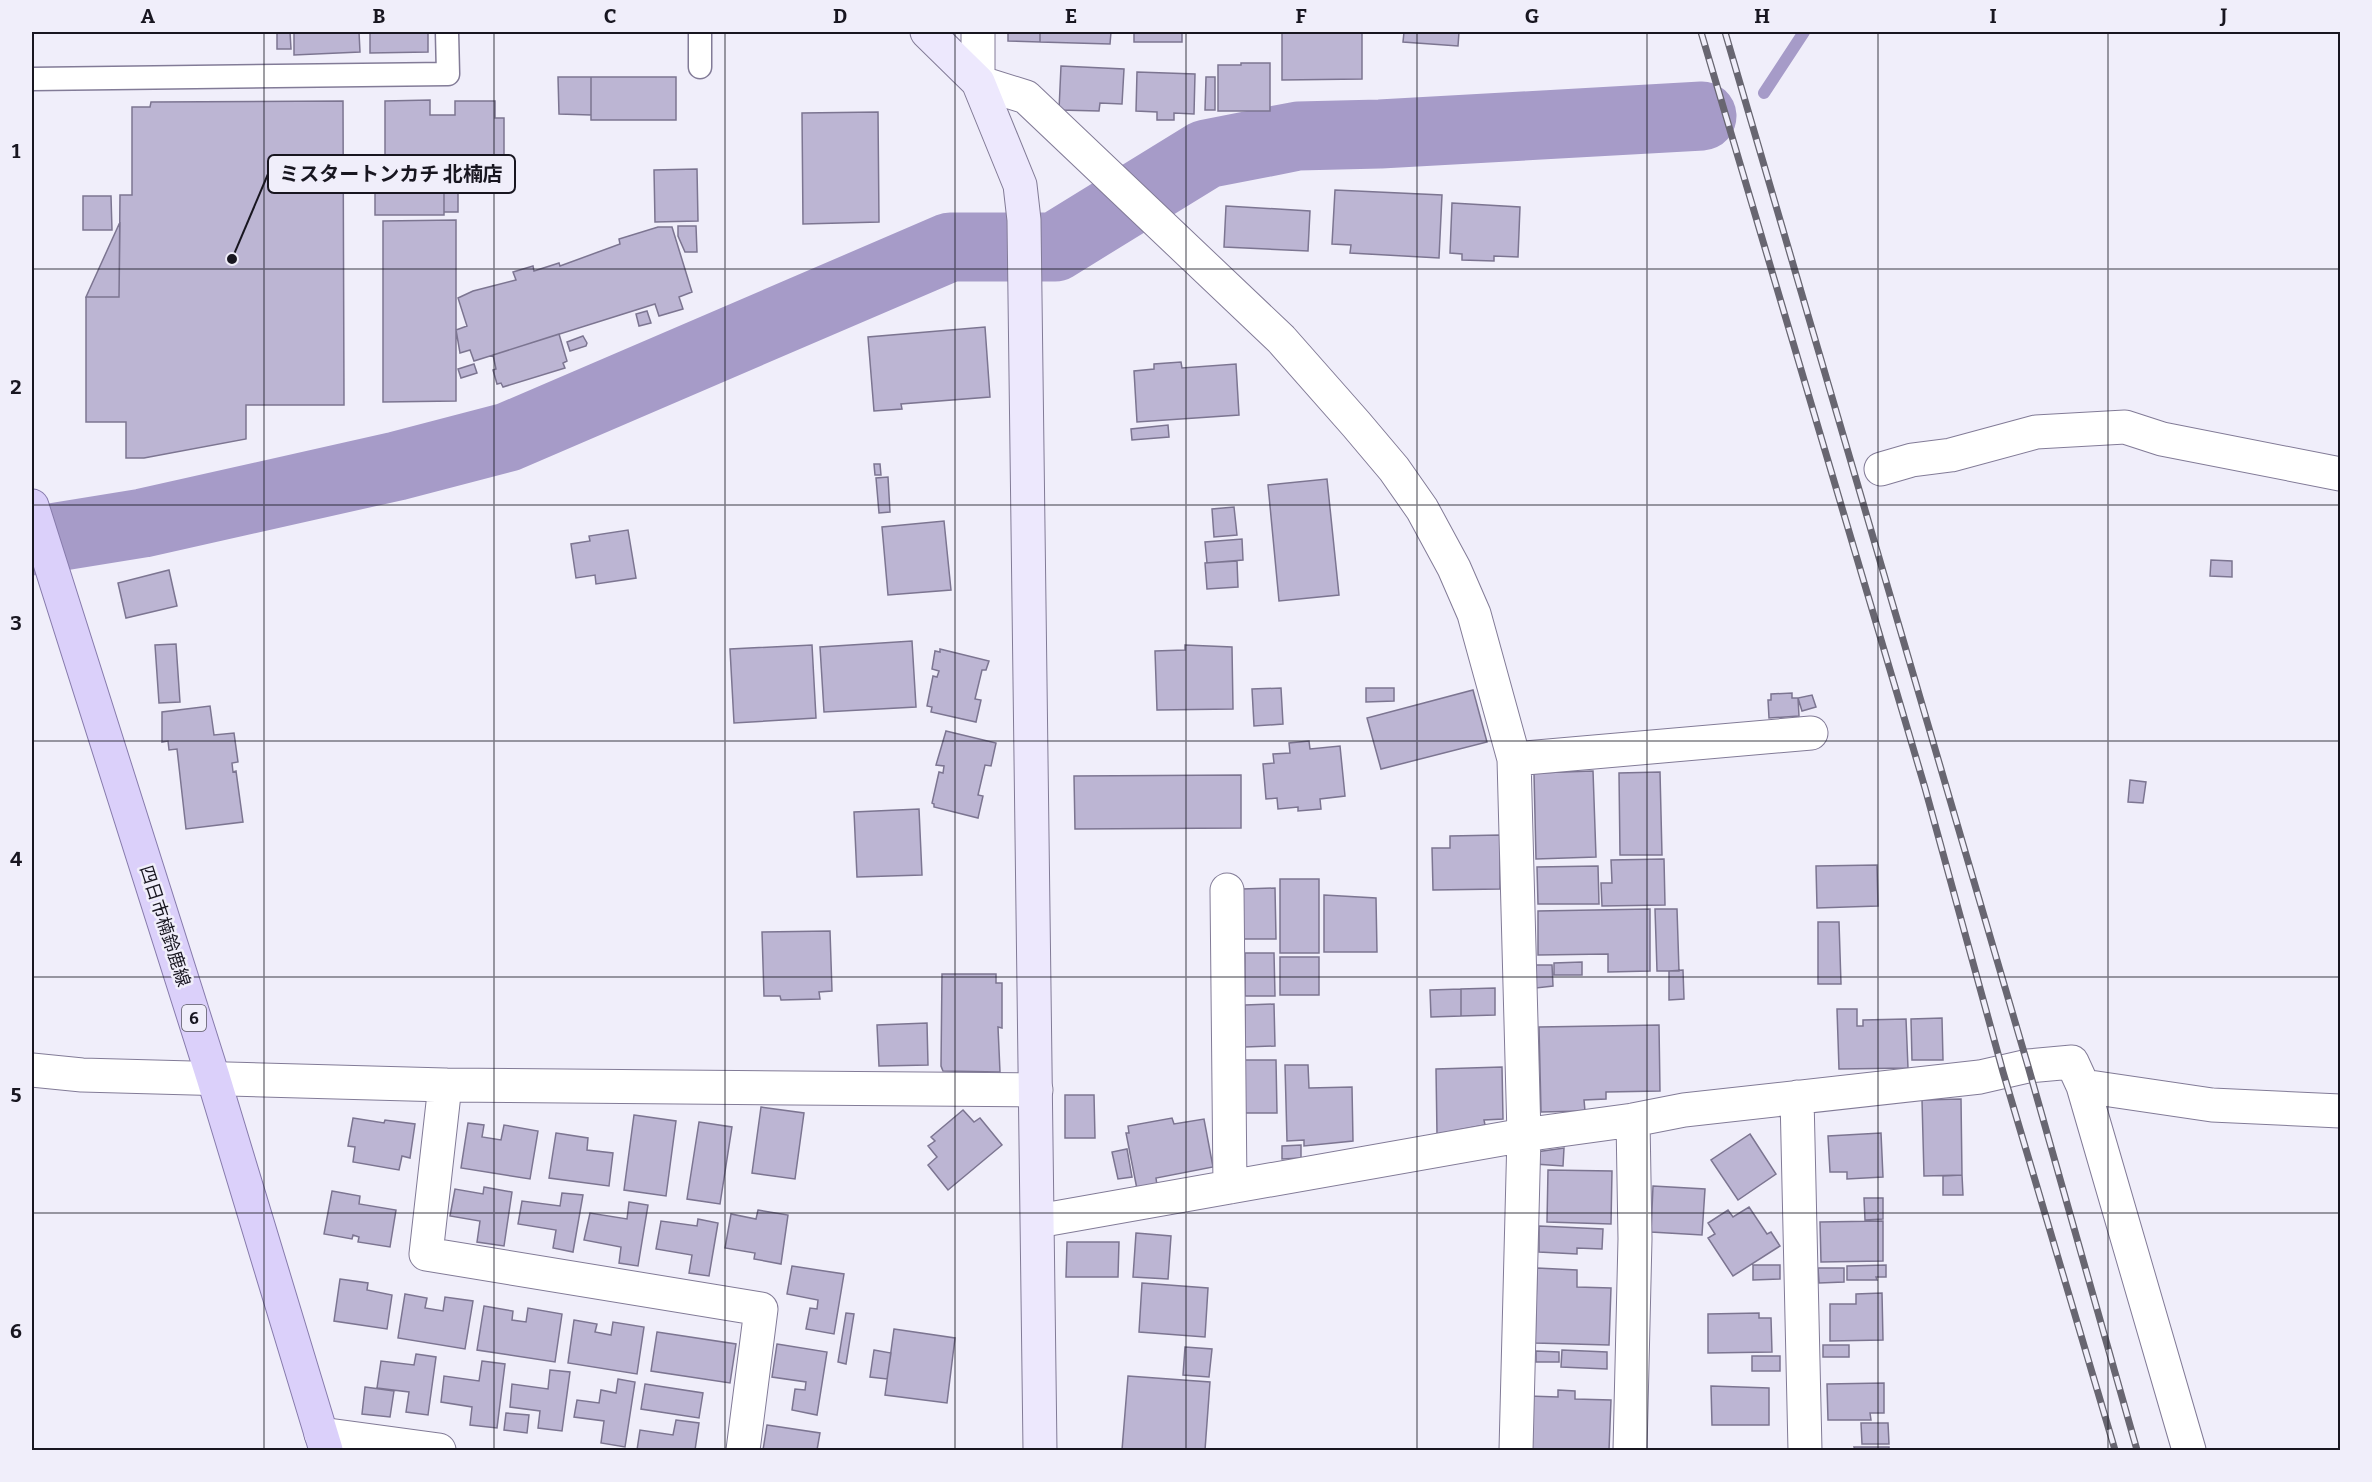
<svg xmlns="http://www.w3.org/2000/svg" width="2372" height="1482" font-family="Bitter,'Noto Sans JP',serif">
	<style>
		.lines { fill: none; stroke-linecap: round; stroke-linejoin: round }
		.stream { stroke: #a69bc8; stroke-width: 12 }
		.river { stroke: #a69bc8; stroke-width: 69 }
		.building { fill: #bcb5d3; stroke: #7c7591; stroke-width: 1.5 }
		.lane-casing { stroke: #827b97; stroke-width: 25 }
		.street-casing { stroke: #827b97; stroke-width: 35 }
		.secondary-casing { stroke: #827b97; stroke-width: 35 }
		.primary-casing { stroke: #877bac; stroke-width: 35 }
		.lane { stroke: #fff; stroke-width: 22 }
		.street { stroke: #fff; stroke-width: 33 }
		.secondary { stroke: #ede8fd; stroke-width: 33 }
		.primary { stroke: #dbd0fa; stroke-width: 33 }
		.rail-casing { stroke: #686671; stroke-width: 7 }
		.rail { stroke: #f0eefa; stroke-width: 4.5; stroke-dasharray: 14; stroke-linecap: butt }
		.grid { fill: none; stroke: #181620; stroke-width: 1.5; stroke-opacity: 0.55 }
		.labels { text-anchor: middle; stroke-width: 5; stroke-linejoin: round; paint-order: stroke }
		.shield { fill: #f0eefa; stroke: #595761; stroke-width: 1.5 }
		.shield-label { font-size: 16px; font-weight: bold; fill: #181620 }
		.street-label { font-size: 18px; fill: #181620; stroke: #f0eefa }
		.leader { fill: none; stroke: #181620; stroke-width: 2 }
		.callout-dot { fill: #181620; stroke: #f0eefa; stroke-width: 2 }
		.callout { fill: #f0eefa; stroke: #181620; stroke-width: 2 }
		.callout-label { font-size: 20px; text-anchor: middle; font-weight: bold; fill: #181620 }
		.neatline { fill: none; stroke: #181620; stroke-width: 2 }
		.grid-label { font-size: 20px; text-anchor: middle; font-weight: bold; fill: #181620 }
	</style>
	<rect width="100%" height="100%" fill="#f0eefa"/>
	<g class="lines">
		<path class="stream" d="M1764,93L1804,32"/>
		<path class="river" d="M32,541L143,523L397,466L508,437L950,247H1055L1206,154L1298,136L1380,134L1702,116"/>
	</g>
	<path class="building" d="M277,32H290L291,49H277Z
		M294,32H359L360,52L294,55Z
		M370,32H428V52L370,53Z
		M1008,32H1040V42L1008,41Z
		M1040,32H1111L1110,44L1040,42Z
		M1134,32H1182V42H1134Z
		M1282,32H1362V79L1282,80Z
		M1404,32H1459L1458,46L1403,42Z
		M1241,63H1270V111H1218V65H1241Z
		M1061,66L1124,69L1122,104L1100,103L1099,111L1059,110Z
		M1137,72L1195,74L1194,114L1174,113V120H1157V112L1136,111Z
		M558,77H591V115L559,114Z
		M591,77H676V120H591Z
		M1206,77H1215V110H1205Z
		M430,100V115H455V101H495V118H504V168H466V173H422V168H391V156H385V101Z
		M343,101L344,405H246V439L144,458H126V422H86V297H119L120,195H132V107H150L151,102Z
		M878,112L879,222L803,224L802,113Z
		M697,169L698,221L655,222L654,170Z
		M444,175V215H375V176Z
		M444,175H458V212H444Z
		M1335,190L1442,195L1439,258L1350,253L1351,245L1332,244Z
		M83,196H111L112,230H83Z
		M1452,203L1520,207L1518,257L1494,256V261L1462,260V254L1450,253Z
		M1226,206L1310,211L1308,251L1224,247Z
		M456,220V401L383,402V221Z
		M120,222L119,297H86Z
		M678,226H696L697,252H685L678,236Z
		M658,227H672L692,292L679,297L683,309L659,316L655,304L474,361L470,350L460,353L456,330L467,326L458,298L473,291L516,280L513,272L533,266L534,271L559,263L560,266L620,244L619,239Z
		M647,311L651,323L639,326L636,314Z
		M985,327L990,397L901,404L902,409L874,411L868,337Z
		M559,334L567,361L563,363L565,368L503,387L501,383L497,384L493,370L496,369L493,355Z
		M583,336L587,343L586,346L570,351L567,342Z
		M1181,362L1182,368L1236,364L1239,415L1137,422L1134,371L1154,369V364Z
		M474,364L477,373L461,378L458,369Z
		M1168,425L1169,437L1132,440L1131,429Z
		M874,464H880L881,475H875Z
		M888,477L890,512L879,513L876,478Z
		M1327,479L1339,595L1279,601L1268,485Z
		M1234,507L1237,535L1214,537L1212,509Z
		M944,521L951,590L888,595L882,527Z
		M628,530L636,578L596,584L595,575L576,578L571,544L590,541L589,536Z
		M1242,539L1243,560L1207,563L1205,542Z
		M2211,560L2232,561V577L2210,576Z
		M1237,561L1238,587L1207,589L1205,563Z
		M169,570L177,606L126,618L118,583Z
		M912,641L916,707L824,712L820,647Z
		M176,644L180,702L159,703L155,645Z
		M812,645L816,718L734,723L730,649Z
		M1185,645L1232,647L1233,709L1157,710L1155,651L1185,650Z
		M940,649L989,661L986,670H982L975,699L981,700L976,722L931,712L932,707L927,706L933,676L937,677L939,671L932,669L935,651L940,652Z
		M1281,688L1283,724L1254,726L1252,689Z
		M1366,688H1394V701L1366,702Z
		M1473,690L1487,742L1381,769L1367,718Z
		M1792,693V698H1798L1799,716L1769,718L1768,700H1771V694Z
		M1812,695L1816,707L1802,711L1798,698Z
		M210,706L214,735L234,733L238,762L232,763L233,772L236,771L243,822L186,829L177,749L169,750L168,741L162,742V712Z
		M946,731L996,743L991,766L985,765L978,795L983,796L978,818L934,807V804L932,803L939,772L943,773L944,766L936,765Z
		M1309,741L1310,749L1340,746L1345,796L1320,799L1321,809L1298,811V807L1278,809L1277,798L1266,799L1263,764L1274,763L1273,754L1290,753L1289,743Z
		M1593,771L1596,857L1536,859L1534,773Z
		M1660,772L1662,855H1620L1619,773Z
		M1241,775V828L1075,829L1074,776Z
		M2130,780L2146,782L2143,803L2128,802Z
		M919,809L922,875L857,877L854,812Z
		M1500,835V889L1433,890L1432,848H1450V836Z
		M1664,859L1665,905L1602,906L1601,883H1612L1611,860Z
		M1877,865L1878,906L1817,908L1816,866Z
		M1598,866L1599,904H1538L1537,867Z
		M1280,879H1319V953H1280Z
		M1275,888L1276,939H1243L1242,889Z
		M1324,895L1376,898L1377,952H1324Z
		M1650,909V971L1608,972V954L1538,955V911Z
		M1655,909H1677L1679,971H1657Z
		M1818,922H1839L1841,984H1818Z
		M830,931L832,991L819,992L820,999L781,1000L780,996H764L762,932Z
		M1245,953H1274L1275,996H1245Z
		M1280,957H1319V995H1280Z
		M1582,962V975H1554V963Z
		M1535,965H1552L1553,986L1536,988Z
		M1683,970L1684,999L1669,1000V971Z
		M942,974H996V983H1002V1028L998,1027L1000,1072L943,1071L941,1066Z
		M1495,988V1015L1461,1016V989Z
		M1461,989V1016L1431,1017L1430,990Z
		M1274,1004L1275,1046L1245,1047V1005Z
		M1837,1009H1857V1026H1863V1020L1906,1019L1908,1068L1839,1069Z
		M1942,1018L1943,1060H1912L1911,1019Z
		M927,1023L928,1065L879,1066L877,1025Z
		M1659,1025L1660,1091L1606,1092V1099L1584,1100L1585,1111L1541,1112L1539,1027Z
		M1243,1060H1276L1277,1113H1244Z
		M1285,1065H1308L1309,1088L1352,1087L1353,1141L1304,1146V1140L1287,1141Z
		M1502,1067L1503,1119L1484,1120L1485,1125L1437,1134L1436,1069Z
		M1065,1095H1094L1095,1138H1065Z
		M1961,1099L1962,1175L1924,1176L1922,1100Z
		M761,1107L804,1113L795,1179L752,1173Z
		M963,1110L974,1122L980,1118L1002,1145L948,1190L928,1165L937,1157L928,1146L935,1141L931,1137Z
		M634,1115L676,1121L666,1196L624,1190Z
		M353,1118L384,1123L385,1120L415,1124L410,1158L402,1156L399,1170L353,1162L355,1147L348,1146Z
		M1172,1118L1174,1124L1204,1119L1213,1167L1156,1178L1157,1185L1137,1189L1126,1133H1129L1128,1126Z
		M699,1122L732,1127L720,1204L687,1199Z
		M468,1123L484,1125L482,1137L501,1140L504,1125L538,1131L530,1179L461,1168Z
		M556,1133L588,1138L587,1150L613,1153L609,1186L549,1178Z
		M1881,1133L1883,1177L1847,1179V1172H1830L1828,1136Z
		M1750,1134L1776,1174L1738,1200L1711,1160Z
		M1301,1145V1158L1282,1159V1146Z
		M1564,1148L1563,1166L1535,1164L1536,1152Z
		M1127,1149L1132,1177L1118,1179L1112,1152Z
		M1548,1170L1612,1171L1611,1224L1547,1222Z
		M1962,1175L1963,1195H1943V1176Z
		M1653,1186L1705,1189L1702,1235L1651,1232Z
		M484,1187L512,1192L504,1246L477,1242L480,1221L450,1216L455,1189L483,1194Z
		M332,1191L360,1196L359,1204L396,1210L390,1247L358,1242L359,1237L353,1235L352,1239L324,1234Z
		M562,1193L583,1195L573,1252L553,1248L556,1230L518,1224L522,1201L560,1206Z
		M1864,1198H1883V1219L1865,1220Z
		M629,1202L648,1205L638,1266L619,1263L621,1247L584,1240L590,1213L627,1219Z
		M1749,1207L1767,1234L1771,1232L1780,1246L1733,1276L1708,1238L1715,1234L1708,1223L1728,1210L1733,1217Z
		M758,1210L788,1215L781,1264L754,1259L755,1253L725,1248L731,1214L756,1219Z
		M698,1219L718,1223L709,1276L689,1273L692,1255L656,1249L661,1221L697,1226Z
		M1883,1221V1261L1821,1262L1820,1222Z
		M1539,1226L1603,1229L1602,1249L1577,1248V1254L1539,1252Z
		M1136,1233L1171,1236L1168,1279L1133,1277Z
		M1067,1242H1119L1118,1277H1066Z
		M1753,1265H1780V1279L1753,1280Z
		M1886,1265V1277H1876L1877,1280H1847V1266Z
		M792,1266L844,1274L834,1334L806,1329L810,1308L817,1309L818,1300L787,1294Z
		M1537,1268L1577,1270V1287L1611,1288L1609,1345L1535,1343Z
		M1818,1268H1844V1282L1819,1283Z
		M340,1279L368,1283L367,1290L392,1295L387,1329L334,1321Z
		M1142,1283L1208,1288L1205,1337L1139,1332Z
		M1882,1293L1883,1340L1830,1341V1304H1856V1294Z
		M405,1294L427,1298L425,1308L443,1311L445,1297L473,1301L465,1349L398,1338Z
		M484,1306L513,1311L512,1320L526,1322L528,1308L562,1314L555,1362L477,1350Z
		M846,1313L854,1314L846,1364L838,1362Z
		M1759,1313V1318H1771L1772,1352L1708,1353V1314Z
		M574,1320L597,1324L595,1332L611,1335L613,1322L644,1327L637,1374L568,1363Z
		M894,1329L955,1338L947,1403L885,1395Z
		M657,1332L736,1344L730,1383L651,1371Z
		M777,1344L827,1352L817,1415L792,1410L795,1389L805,1390L806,1382L772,1377Z
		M1823,1345H1849V1357H1823Z
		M1185,1347L1212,1349L1209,1377L1183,1375Z
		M874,1350L891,1353L887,1379L870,1377Z
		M1562,1350L1607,1352V1369L1561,1367Z
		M1536,1351L1559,1352V1362H1536Z
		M416,1354L436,1357L428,1415L406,1412L409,1392L377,1388L381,1361L414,1365Z
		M1752,1356H1780V1371H1752Z
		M482,1361L505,1364L497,1428L470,1425L472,1407L441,1402L444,1376L479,1381Z
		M550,1370L570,1372L562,1431L538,1428L540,1411L510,1407L512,1384L548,1389Z
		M1128,1376L1210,1382L1205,1450H1122Z
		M618,1379L635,1382L625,1447L601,1443L604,1421L574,1417L577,1400L599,1403L601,1390L616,1393Z
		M1884,1383V1413H1870L1871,1420H1828L1827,1384Z
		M645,1384L703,1393L699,1418L641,1409Z
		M1711,1386L1769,1388V1425H1712Z
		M365,1387L394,1391L390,1417L362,1414Z
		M1558,1390L1575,1391V1399L1611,1400L1609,1450H1527L1529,1396L1558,1397Z
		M506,1413L529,1415L527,1433L504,1430Z
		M676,1420L699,1423L695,1450H637L640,1430L673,1435Z
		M1861,1423H1888L1889,1444H1862Z
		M767,1425L820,1433L817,1450H763Z
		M1854,1447H1889V1450H1855Z"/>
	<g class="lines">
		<g class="lane-casing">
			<path id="lane" d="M700,32V67
				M32,79L448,74L447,32"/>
		</g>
		<g class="street-casing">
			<path id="street" d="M978,32V82L1026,97L1281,339L1356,424L1394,469L1422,509L1454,568L1474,614L1514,759L1524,1135L1516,1450
				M1881,469L1912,460L1951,455L2036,432L2125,427L2162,439L2340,474
				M1514,759L1811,733
				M1227,890L1230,1187
				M32,1070L82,1075L445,1085L1036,1090
				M445,1085L426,1254L761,1309L743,1450
				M2083,1086L2212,1105L2340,1111
				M1797,1097L1805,1450
				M1038,1221L1524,1135L1633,1120L1684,1110L1980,1077L2028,1066L2072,1062L2083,1086L2189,1450
				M321,1434L439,1450
				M1630,1450L1635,1239L1633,1120"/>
		</g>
		<g class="secondary-casing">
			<path id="secondary" d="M927,32L978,82L1020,185L1024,220L1040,1450"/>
		</g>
		<g class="primary-casing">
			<path id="primary" d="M32,506L213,1077L326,1450"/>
		</g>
		<use href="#lane" class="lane"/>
		<use href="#street" class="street"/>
		<use href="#secondary" class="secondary"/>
		<use href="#primary" class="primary"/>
		<g class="rail-casing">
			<path id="rail" d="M1701,32L1925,788L2003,1072L2115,1450
				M1725,32L2028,1066L2137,1450"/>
		</g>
		<use href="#rail" class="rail"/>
	</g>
	<path class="grid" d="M264,32V1450M494,32V1450M725,32V1450M955,32V1450M1186,32V1450M1417,32V1450M1647,32V1450M1878,32V1450M2108,32V1450M32,269H2340M32,505H2340M32,741H2340M32,977H2340M32,1213H2340"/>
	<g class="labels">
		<rect class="shield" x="182" y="1005" width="24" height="26" rx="4.5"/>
		<g class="shield-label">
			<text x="194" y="1024">6</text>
		</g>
		<g class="street-label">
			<text transform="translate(165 926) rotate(72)" y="6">四日市楠鈴鹿線</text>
		</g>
	</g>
	<path class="leader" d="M232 259L268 174"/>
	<circle class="callout-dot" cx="232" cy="259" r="6"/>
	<rect class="callout" x="268" y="155" width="247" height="38" rx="6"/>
	<g class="callout-label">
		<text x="391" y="181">ミスタートンカチ 北楠店</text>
	</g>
	<rect width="2372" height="1482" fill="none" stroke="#f0eefa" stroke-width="66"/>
	<rect x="33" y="33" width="2306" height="1416" class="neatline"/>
	<g class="grid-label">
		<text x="148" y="23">A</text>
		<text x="379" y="23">B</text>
		<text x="610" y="23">C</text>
		<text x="840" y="23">D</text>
		<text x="1071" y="23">E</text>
		<text x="1301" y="23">F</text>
		<text x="1532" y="23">G</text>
		<text x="1762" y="23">H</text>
		<text x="1993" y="23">I</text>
		<text x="2224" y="23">J</text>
		<text x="16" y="158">1</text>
		<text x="16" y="394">2</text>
		<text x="16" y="630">3</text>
		<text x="16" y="866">4</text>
		<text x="16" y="1102">5</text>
		<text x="16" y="1338">6</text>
	</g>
</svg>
